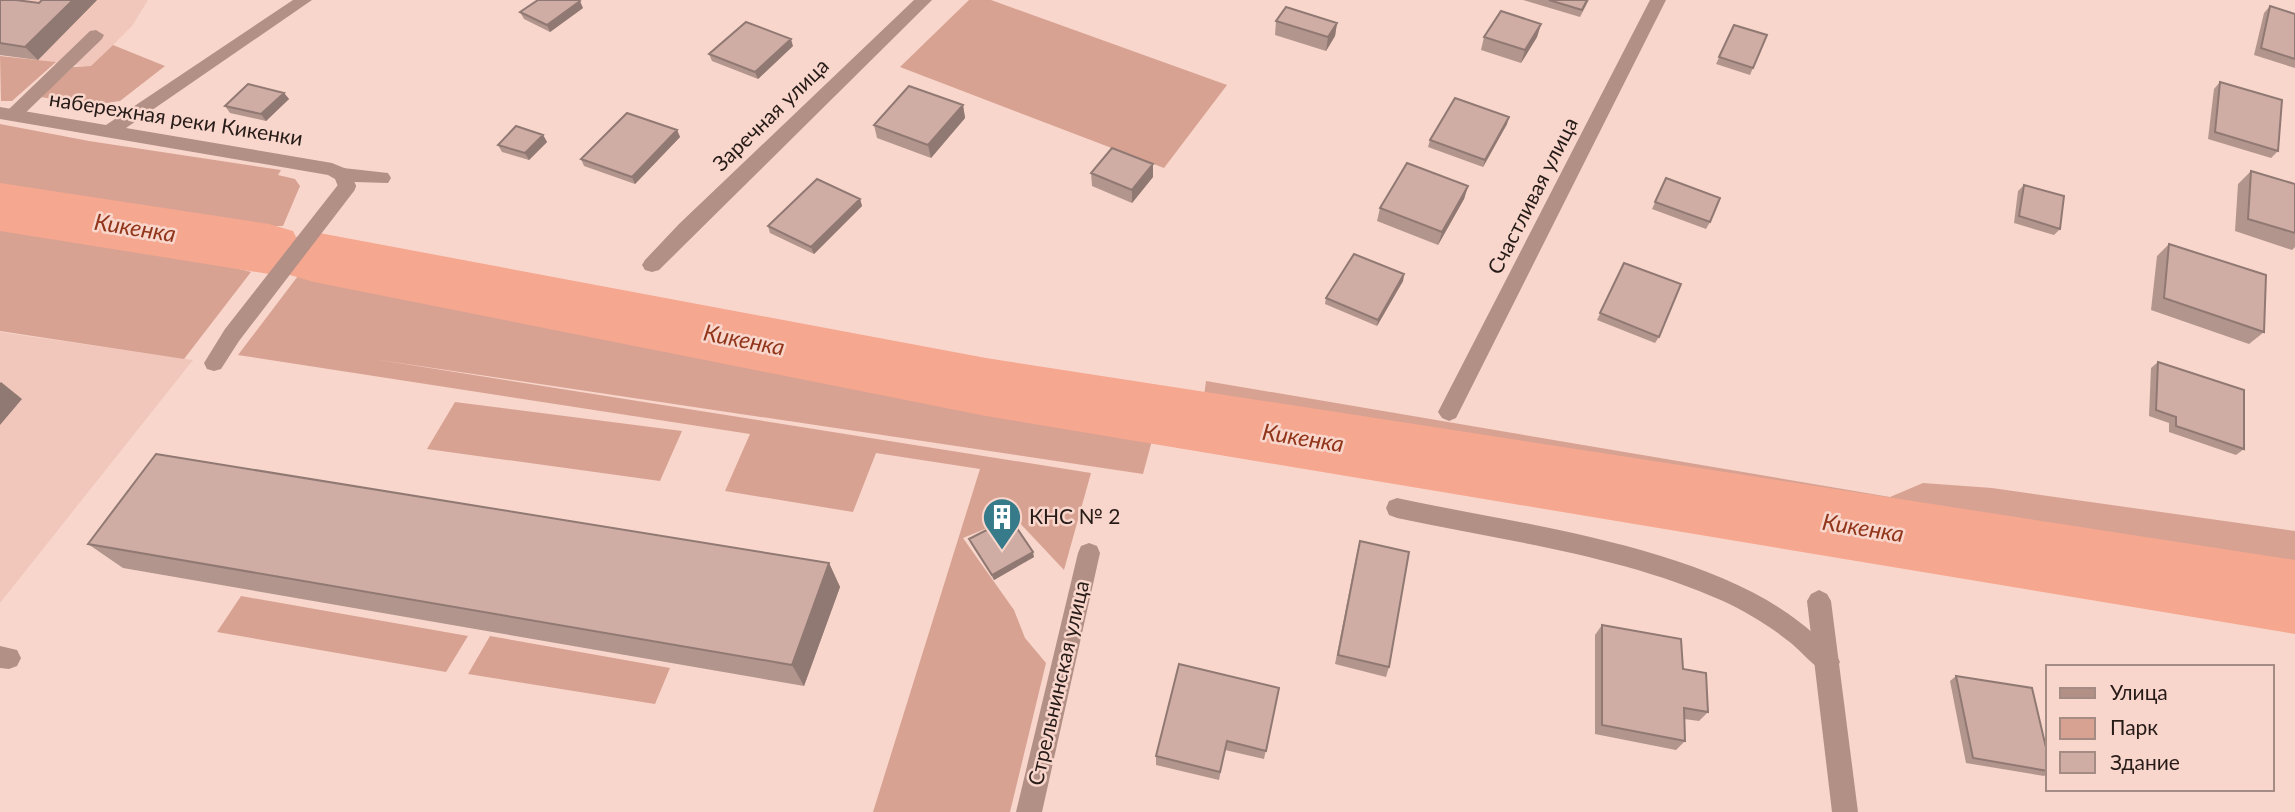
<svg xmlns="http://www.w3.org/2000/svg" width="2295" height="812" font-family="Lato,sans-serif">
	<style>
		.built { fill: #f1c7bb }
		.green { fill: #d8a292 }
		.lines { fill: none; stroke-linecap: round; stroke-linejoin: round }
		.river { fill: #f6a790; fill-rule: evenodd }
		.lane { fill: #b39086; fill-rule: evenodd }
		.street { fill: #b39086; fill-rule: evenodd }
		.wall { fill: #b2958d }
		.shaded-wall { fill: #917973 }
		.building { fill: #cfada4; stroke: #917973; stroke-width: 2 }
		.labels { text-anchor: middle; stroke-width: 5; stroke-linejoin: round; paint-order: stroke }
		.street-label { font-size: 21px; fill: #271b18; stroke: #f8d6cc }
		.poi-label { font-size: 21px; fill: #271b18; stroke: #f8d6cc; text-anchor: start }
		.water-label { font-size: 23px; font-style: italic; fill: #91361b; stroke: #f8d6cc }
	</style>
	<rect width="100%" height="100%" fill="#f8d6cc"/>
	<path class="built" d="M0,0H148L132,26L91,67L0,55Z
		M0,332L193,360L0,603Z"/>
	<path class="green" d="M969,0H991L1227,85L1164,168L900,67Z
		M113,45L165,66L120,101L93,105L40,97L73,67L91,66Z
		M0,56L56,62L12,101H1Z
		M0,124L89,141L281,170L278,175L295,179L300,186L283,226H252L245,234L232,240L0,200Z
		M0,213L200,244L225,245L226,253L217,263L251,272L184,359L0,331Z
		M304,268L1157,422L1143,474L373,359L1091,473L1064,570L1014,517L963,538L1014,610L1025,638L1046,663L1010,812H873L980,469L876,453L853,512L725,491L750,434L238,355Z
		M1206,381L1890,497L1923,483L1992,488L2295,531V576L2034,542L2295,584V604L1806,522L1339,450L1182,422L1180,414L1163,401L1202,411Z
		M455,402L682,431L660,481L427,449Z
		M241,596L468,636L446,672L217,632Z
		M490,636L670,668L655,704L468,674Z"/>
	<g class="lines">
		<path class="river" d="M0,183L269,224L293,231L296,237L314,232L986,358L2295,560V634L986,416L314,282L290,275L287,269L269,274L0,231Z"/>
		<path class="lane" d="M96,30L104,35L102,39L19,119H7L4,115L7,111L90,31Z
			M343,168L388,173L391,178L388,183L354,182L356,186L354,191L239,341L221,369L214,371L207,369L204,363L225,329L341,181L334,175L337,170Z
			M1397,498C1521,525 1720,547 1815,635C1825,643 1835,650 1840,662L1836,670L1828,673C1813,667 1803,653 1791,643C1771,627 1747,612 1723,601C1621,555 1505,541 1397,518L1389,515L1386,508L1389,501Z
			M0,646L17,650L21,658L17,666L9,669L0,668Z"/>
		<path class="street" d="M293,0H312L126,128L332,163L349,170L356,186L354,191H340L335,179L328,175L0,119V107L106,125Z
			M914,0H932L659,270L652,272L645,270L642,265L645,260L679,224Z
			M1650,0H1666L1456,418L1449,421L1442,418L1438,412Z
			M1089,543L1097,546L1100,553L1042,812H1016L1078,553L1081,546Z
			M1819,590L1827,594L1831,601L1858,812H1832L1807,601L1811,594Z"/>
	</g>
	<path class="wall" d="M0,0L39,3L42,0H97L38,60L0,55Z
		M1523,0H1589L1580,17Z
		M2270,6L2295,14V68L2254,55L2264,13Z
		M583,8L550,32L524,19L520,12Z
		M1276,21L1337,23L1335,36L1326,51L1275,35Z
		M1541,24L1537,37L1521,63L1481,50L1484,37Z
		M1734,25L1753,68L1750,75L1716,64Z
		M793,46L758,79L712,61L709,54Z
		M2220,82L2278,151L2271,158L2208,139L2214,89Z
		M284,93L289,99L266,121L230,113L225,106Z
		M963,105L965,118L931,158L877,138L874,125Z
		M1507,124L1483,167L1428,147L1430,140Z
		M677,130L680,137L635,184L584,166L581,159Z
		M543,135L547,142L529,160L502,152L498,145Z
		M1153,164V177L1132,203L1092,186L1091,173Z
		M2251,171L2295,184V247L2292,250L2235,231L2238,184Z
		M1666,178L1710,222L1706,229L1652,209Z
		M2024,185L2060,229L2054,235L2014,223L2018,191Z
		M1468,186L1464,199L1438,245L1377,221L1380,208Z
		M860,199L862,206L814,254L770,233L768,226Z
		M2169,244L2264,332L2249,344L2151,310L2157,256Z
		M1624,263L1659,337L1655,343L1597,320Z
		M1404,274L1403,281L1377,326L1325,304L1326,298Z
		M2158,362L2244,449L2236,455L2169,432V423L2149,416L2151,368Z
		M969,539L1034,557L994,580L971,544Z
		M1360,541L1389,667L1386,677L1335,664L1357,552Z
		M88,544L829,563L840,587L804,686L123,568Z
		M1602,625L1683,669L1708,712L1699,721L1684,719L1685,741L1676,750L1595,734V635Z
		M1956,676L2048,756V773L2044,776L1966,763L1950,681Z
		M1279,688L1264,759L1225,750L1219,780L1156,765V756Z"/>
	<path class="shaded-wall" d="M73,0H97L38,60L25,47Z
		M580,1L583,8L550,32L547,25Z
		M1337,23L1335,36L1326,51L1328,37Z
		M1541,24L1537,37L1521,63L1525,50Z
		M791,39L793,46L758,79L755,72Z
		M284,93L289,99L266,121L261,114Z
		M963,105L965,118L931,158L928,145Z
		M1509,117L1507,124L1483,167L1485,160Z
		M677,130L680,137L635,184L632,177Z
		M543,135L547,142L529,160L525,153Z
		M1153,164V177L1132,203V190Z
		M1468,186L1464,199L1438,245L1442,232Z
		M860,199L862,206L814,254L811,247Z
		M1404,274L1403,281L1377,326L1378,320Z
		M1,382L22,399L0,425V383Z
		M1033,552L1034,557L994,580L992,575Z
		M829,563L840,587L804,686L792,665Z"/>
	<path class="building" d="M0,0H16L39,3L42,0H73L25,47L0,43Z
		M538,0H579L580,1L547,25L520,12Z
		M1549,0H1587L1582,10Z
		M2270,6L2295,14V59L2261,48Z
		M1286,7L1337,23L1328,37L1276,21Z
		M1501,11L1541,24L1525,50L1484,37Z
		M746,22L791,39L755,72L709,54Z
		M1734,25L1767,35L1753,68L1719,57Z
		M2220,82L2282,100L2278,151L2215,132Z
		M248,84L284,93L261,114L225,106Z
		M909,86L963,105L928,145L874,125Z
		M1455,98L1509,117L1485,160L1430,140Z
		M627,113L677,130L632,177L581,159Z
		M516,126L543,135L525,153L498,145Z
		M1112,148L1153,164L1132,190L1091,173Z
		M1407,163L1468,186L1442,232L1380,208Z
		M2251,171L2295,184V233L2248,219Z
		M1666,178L1720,198L1710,222L1655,202Z
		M817,179L860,199L811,247L768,226Z
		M2024,185L2064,196L2060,229L2019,216Z
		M2169,244L2266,275L2264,332L2164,298Z
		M1354,254L1404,274L1378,320L1326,298Z
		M1624,263L1681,284L1659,337L1600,313Z
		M2158,362L2244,390V449L2176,426V417L2156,410Z
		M156,454L829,563L792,665L88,544Z
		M1010,518L1033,552L992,575L969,539Z
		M1360,541L1409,552L1389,667L1338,655Z
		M1602,625L1681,639L1683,669L1706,673L1708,712L1684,708L1685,741L1602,725Z
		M1179,664L1279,688L1266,751L1227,741L1220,772L1156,756Z
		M1956,676L2032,688L2048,756V771L1973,758Z"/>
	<defs>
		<g id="building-pin" transform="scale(2.0125)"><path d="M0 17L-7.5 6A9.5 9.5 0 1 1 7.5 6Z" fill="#377a8a" stroke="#f8d6cc"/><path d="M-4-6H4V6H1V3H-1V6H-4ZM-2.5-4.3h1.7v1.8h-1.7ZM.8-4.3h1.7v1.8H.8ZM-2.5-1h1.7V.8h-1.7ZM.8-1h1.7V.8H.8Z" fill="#fff"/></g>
	</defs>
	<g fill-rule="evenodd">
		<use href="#building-pin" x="1002" y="517"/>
	</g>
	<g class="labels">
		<g class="street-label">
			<text transform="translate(771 115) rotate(-44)" y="7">Заречная улица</text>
			<text transform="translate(176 119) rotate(9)" y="7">набережная реки Кикенки</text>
			<text transform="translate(1533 196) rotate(-63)" y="7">Счастливая улица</text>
			<text transform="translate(1059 683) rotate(-77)" y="7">Стрельнинская улица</text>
		</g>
		<g class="poi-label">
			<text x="1029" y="524">КНС № 2</text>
		</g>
		<g class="water-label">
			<text transform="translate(135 228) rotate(9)" y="8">Кикенка</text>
			<text transform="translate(744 340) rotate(11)" y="8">Кикенка</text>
			<text transform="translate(1303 438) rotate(9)" y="8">Кикенка</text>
			<text transform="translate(1863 528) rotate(9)" y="8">Кикенка</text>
		</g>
	</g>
	<rect x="2046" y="665" width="228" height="126" fill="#f8d6cc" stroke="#a48b84" stroke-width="2"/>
	<rect x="2060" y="688" width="35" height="10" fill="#b39086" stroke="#a48b84" stroke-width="2"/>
	<text x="2110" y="700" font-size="21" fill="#271b18">Улица</text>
	<rect x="2060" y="718" width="35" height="21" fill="#d8a292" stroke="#a48b84" stroke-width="2"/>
	<text x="2110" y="735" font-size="21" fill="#271b18">Парк</text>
	<rect x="2060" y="752" width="35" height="21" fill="#cfada4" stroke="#a48b84" stroke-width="2"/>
	<text x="2110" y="770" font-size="21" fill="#271b18">Здание</text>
</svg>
